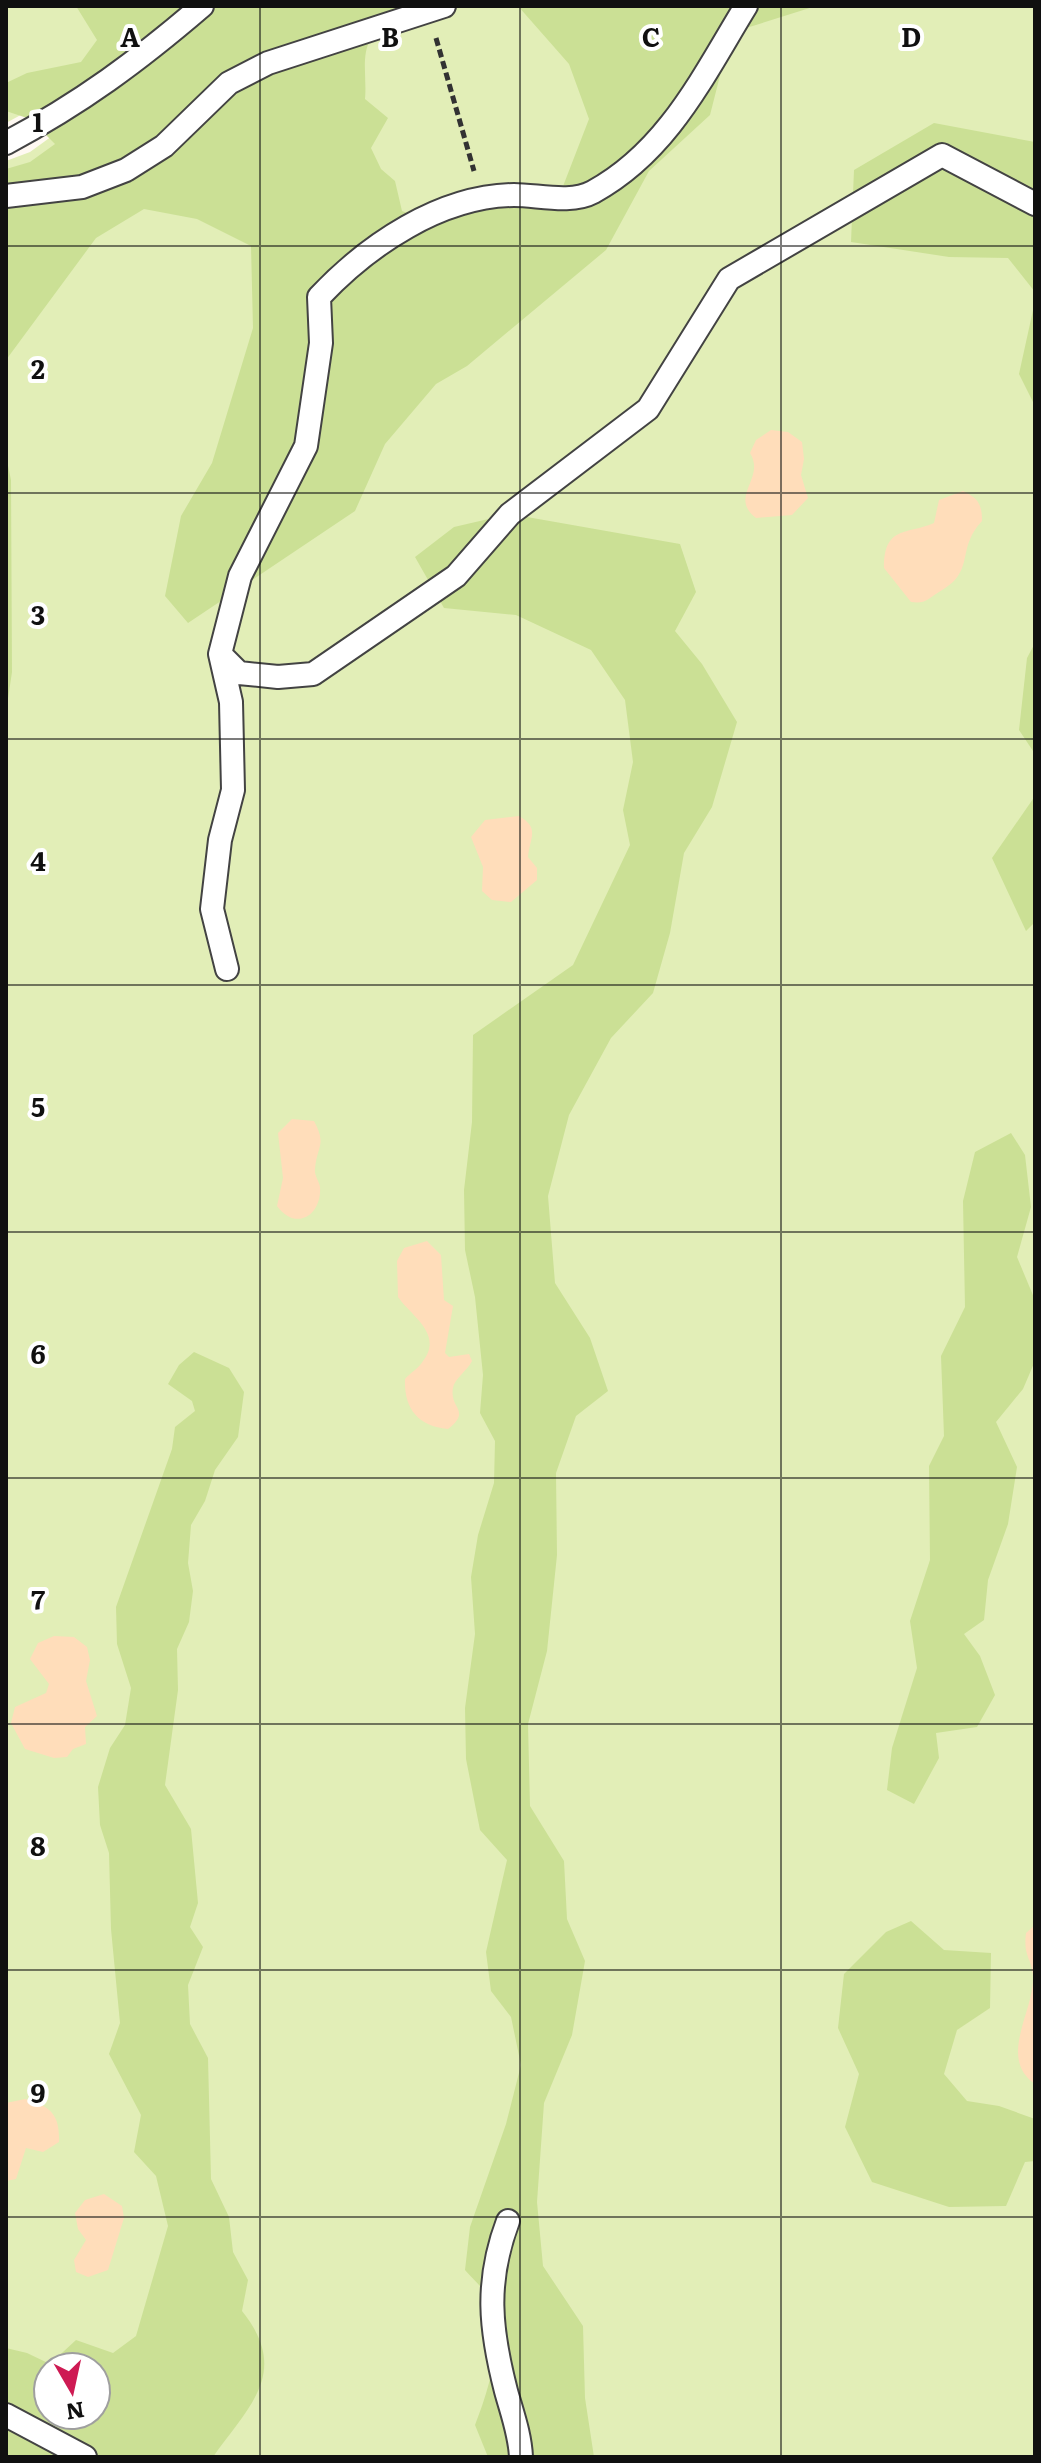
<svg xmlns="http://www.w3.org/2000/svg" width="1041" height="2463" font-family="Literata,serif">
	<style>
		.green { fill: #e2eeb7; fill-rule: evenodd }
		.forest { fill: #cbe095; fill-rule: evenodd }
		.sand { fill: #ffddba }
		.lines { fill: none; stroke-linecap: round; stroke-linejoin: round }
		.service-casing { stroke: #434343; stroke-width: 26 }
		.path { stroke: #323232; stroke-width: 5; stroke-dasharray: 8 4; stroke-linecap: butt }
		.service { stroke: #fff; stroke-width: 22 }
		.grid { fill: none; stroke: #101010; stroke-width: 2; stroke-opacity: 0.55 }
		.grid-label { font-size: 26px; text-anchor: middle; font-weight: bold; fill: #101010; stroke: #fff; stroke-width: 8; stroke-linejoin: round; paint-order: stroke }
	</style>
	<rect width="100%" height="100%" fill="#fff9f2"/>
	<path class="green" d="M6,6H170L107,68L6,123Z
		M217,6H1035V2457H6V161L30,152L153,63ZM48,2367H96V2415H48Z"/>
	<path class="forest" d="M76,6H451L370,40C361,57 367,79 365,99L388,118L371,148L381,169L395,181L402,211L426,220L560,194L589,119L569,64L518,6H816L743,29L724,60L710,115L649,171L606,250L467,366L436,384L385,444L355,511L188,623L165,596L181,516L212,463L253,328L251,246L197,219L144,209L96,238L6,360V169L30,162L55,144L30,119L6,111V83L27,73L81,62L97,40Z
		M934,123L1035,142V292L1008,258L949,257L851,242L854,170Z
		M1035,301V406L1019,374Z
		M6,456L11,480L12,672L6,712Z
		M510,514L680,544L696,592L675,631L702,664L737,722L712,807L684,853L670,933L653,993L611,1038L569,1115L548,1196L555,1283L590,1338L608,1391L576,1416L556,1473L557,1555L547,1651L528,1724L530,1806L564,1861L567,1919L585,1961L572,2035L544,2103L537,2202L543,2266L583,2326L585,2398L594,2457H488L475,2425C487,2395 509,2327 490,2298C483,2288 473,2279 465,2270L470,2227L506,2124L521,2065L511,2017L491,1991L486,1952L507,1860L480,1830L466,1759L465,1708L475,1634L471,1577L478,1535L494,1483L495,1441L480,1413L483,1375L475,1297L465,1250L464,1190L472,1122L473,1035L573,965L630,845L623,810L633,762L625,700L591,650L516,615L444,608L415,557L454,527Z
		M1035,643V754L1019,730L1027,658Z
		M1035,796V922L1026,931L992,858Z
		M1011,1133L1025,1155L1031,1207L1017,1257L1035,1300V1361L1023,1389L996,1422L1017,1467L1008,1524L988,1580L984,1620L964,1634L980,1656L995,1695L977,1727L936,1733L939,1758L914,1804L887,1790L892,1748L917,1668L910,1621L930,1560L929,1466L944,1436L941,1356L965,1307L963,1201L975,1152Z
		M194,1352L229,1368L244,1392L238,1437L215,1470L205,1501L191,1525L188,1563L193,1591L189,1622L177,1649L178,1690L165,1785L191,1829L198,1903L190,1927L203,1947L188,1985L190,2024L208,2058L211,2179L229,2217L233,2252L248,2280L242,2311C291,2372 249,2406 213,2457H6V2348L27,2353L50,2364L76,2340L113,2353L136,2336L168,2226L156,2176L134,2152L141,2115L109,2054L120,2023L111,1929L109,1853L100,1825L98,1787L110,1748L125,1725L131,1688L117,1644L116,1607L172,1449L175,1427L195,1411L192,1401L168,1384L179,1365ZM48,2367H96V2415H48Z
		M911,1921L944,1950L991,1953L990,2008L957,2030L944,2074L967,2101L999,2106L1035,2119V2161L1025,2162L1006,2206L949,2207L872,2182L845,2127L859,2074L838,2028L844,1974L886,1932Z"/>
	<path class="sand" d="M771,430L788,432L802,442L804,459L801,475L808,498L792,515L756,518C728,496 766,479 750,453L756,440Z
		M963,491C978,498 982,504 982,521C955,550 977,571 939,592C927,599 926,604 911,602L884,568C884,525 907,535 934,523L939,500Z
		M519,816C540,828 530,837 528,857L537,868V880L511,902L492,900L482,891L483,867L471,837L485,820Z
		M292,1119L314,1121C327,1145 317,1146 315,1169C314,1175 319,1181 320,1187C322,1215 296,1232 277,1206L283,1178L278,1133Z
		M427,1241L441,1255L444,1300L453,1306L445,1353L449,1357L469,1354L472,1361C467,1371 454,1379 453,1388C449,1409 472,1410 448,1429C417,1426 404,1408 405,1379C410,1373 419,1368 423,1361C444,1334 410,1315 398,1297L397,1261L404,1248Z
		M54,1636L74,1637L87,1647L90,1660L86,1681L97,1716L85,1727L86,1744L73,1749L67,1757L54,1758L25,1749L11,1723L15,1707L46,1693L49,1684L30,1659L38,1643Z
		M1035,1925V2084C997,2058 1035,2010 1033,1976C1032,1958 1023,1957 1026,1933Z
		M25,2099C51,2106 60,2115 59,2142L43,2152L26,2148L16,2179L6,2181V2103Z
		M104,2194L122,2206L124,2218L108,2270L88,2277L76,2272L74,2260L86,2240L78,2229L75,2213L85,2200Z"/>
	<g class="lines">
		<g class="service-casing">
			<path id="service" d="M6,143C81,103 138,61 202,6
				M6,196L82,187L126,170L164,146L229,83L268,63L444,6
				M220,654L239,673L278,677L313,674L456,576L510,514L648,409L729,279L942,155L1035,204
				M227,969L212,909L220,840L233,790L231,702L220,654L240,576L306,446L321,343L319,297C368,245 440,196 514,195C538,195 571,204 593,192C668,151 703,76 746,6
				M508,2221C485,2282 490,2329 506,2391C512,2413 520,2434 521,2457
				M6,2415L85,2457"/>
		</g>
		<path class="path" d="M436,38L474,171"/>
		<use href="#service" class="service"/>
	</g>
	<path class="grid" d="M260,6V2457M520,6V2457M781,6V2457M6,246H1035M6,493H1035M6,739H1035M6,985H1035M6,1232H1035M6,1478H1035M6,1724H1035M6,1970H1035M6,2217H1035"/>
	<g class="grid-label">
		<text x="130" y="47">A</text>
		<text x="390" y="47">B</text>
		<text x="651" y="47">C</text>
		<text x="911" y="47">D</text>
		<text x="38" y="132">1</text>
		<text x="38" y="379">2</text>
		<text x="38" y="625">3</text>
		<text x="38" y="871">4</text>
		<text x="38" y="1117">5</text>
		<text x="38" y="1364">6</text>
		<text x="38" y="1610">7</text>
		<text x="38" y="1856">8</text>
		<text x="38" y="2103">9</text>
	</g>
	<rect width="1041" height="2463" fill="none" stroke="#101010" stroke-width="16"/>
	<g transform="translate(72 2391) rotate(171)"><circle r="38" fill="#ffffff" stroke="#9f9f9f" stroke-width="2"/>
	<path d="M0-6L14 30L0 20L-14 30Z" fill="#ce1a53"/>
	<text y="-12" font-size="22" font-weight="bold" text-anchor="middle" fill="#101010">N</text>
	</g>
</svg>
